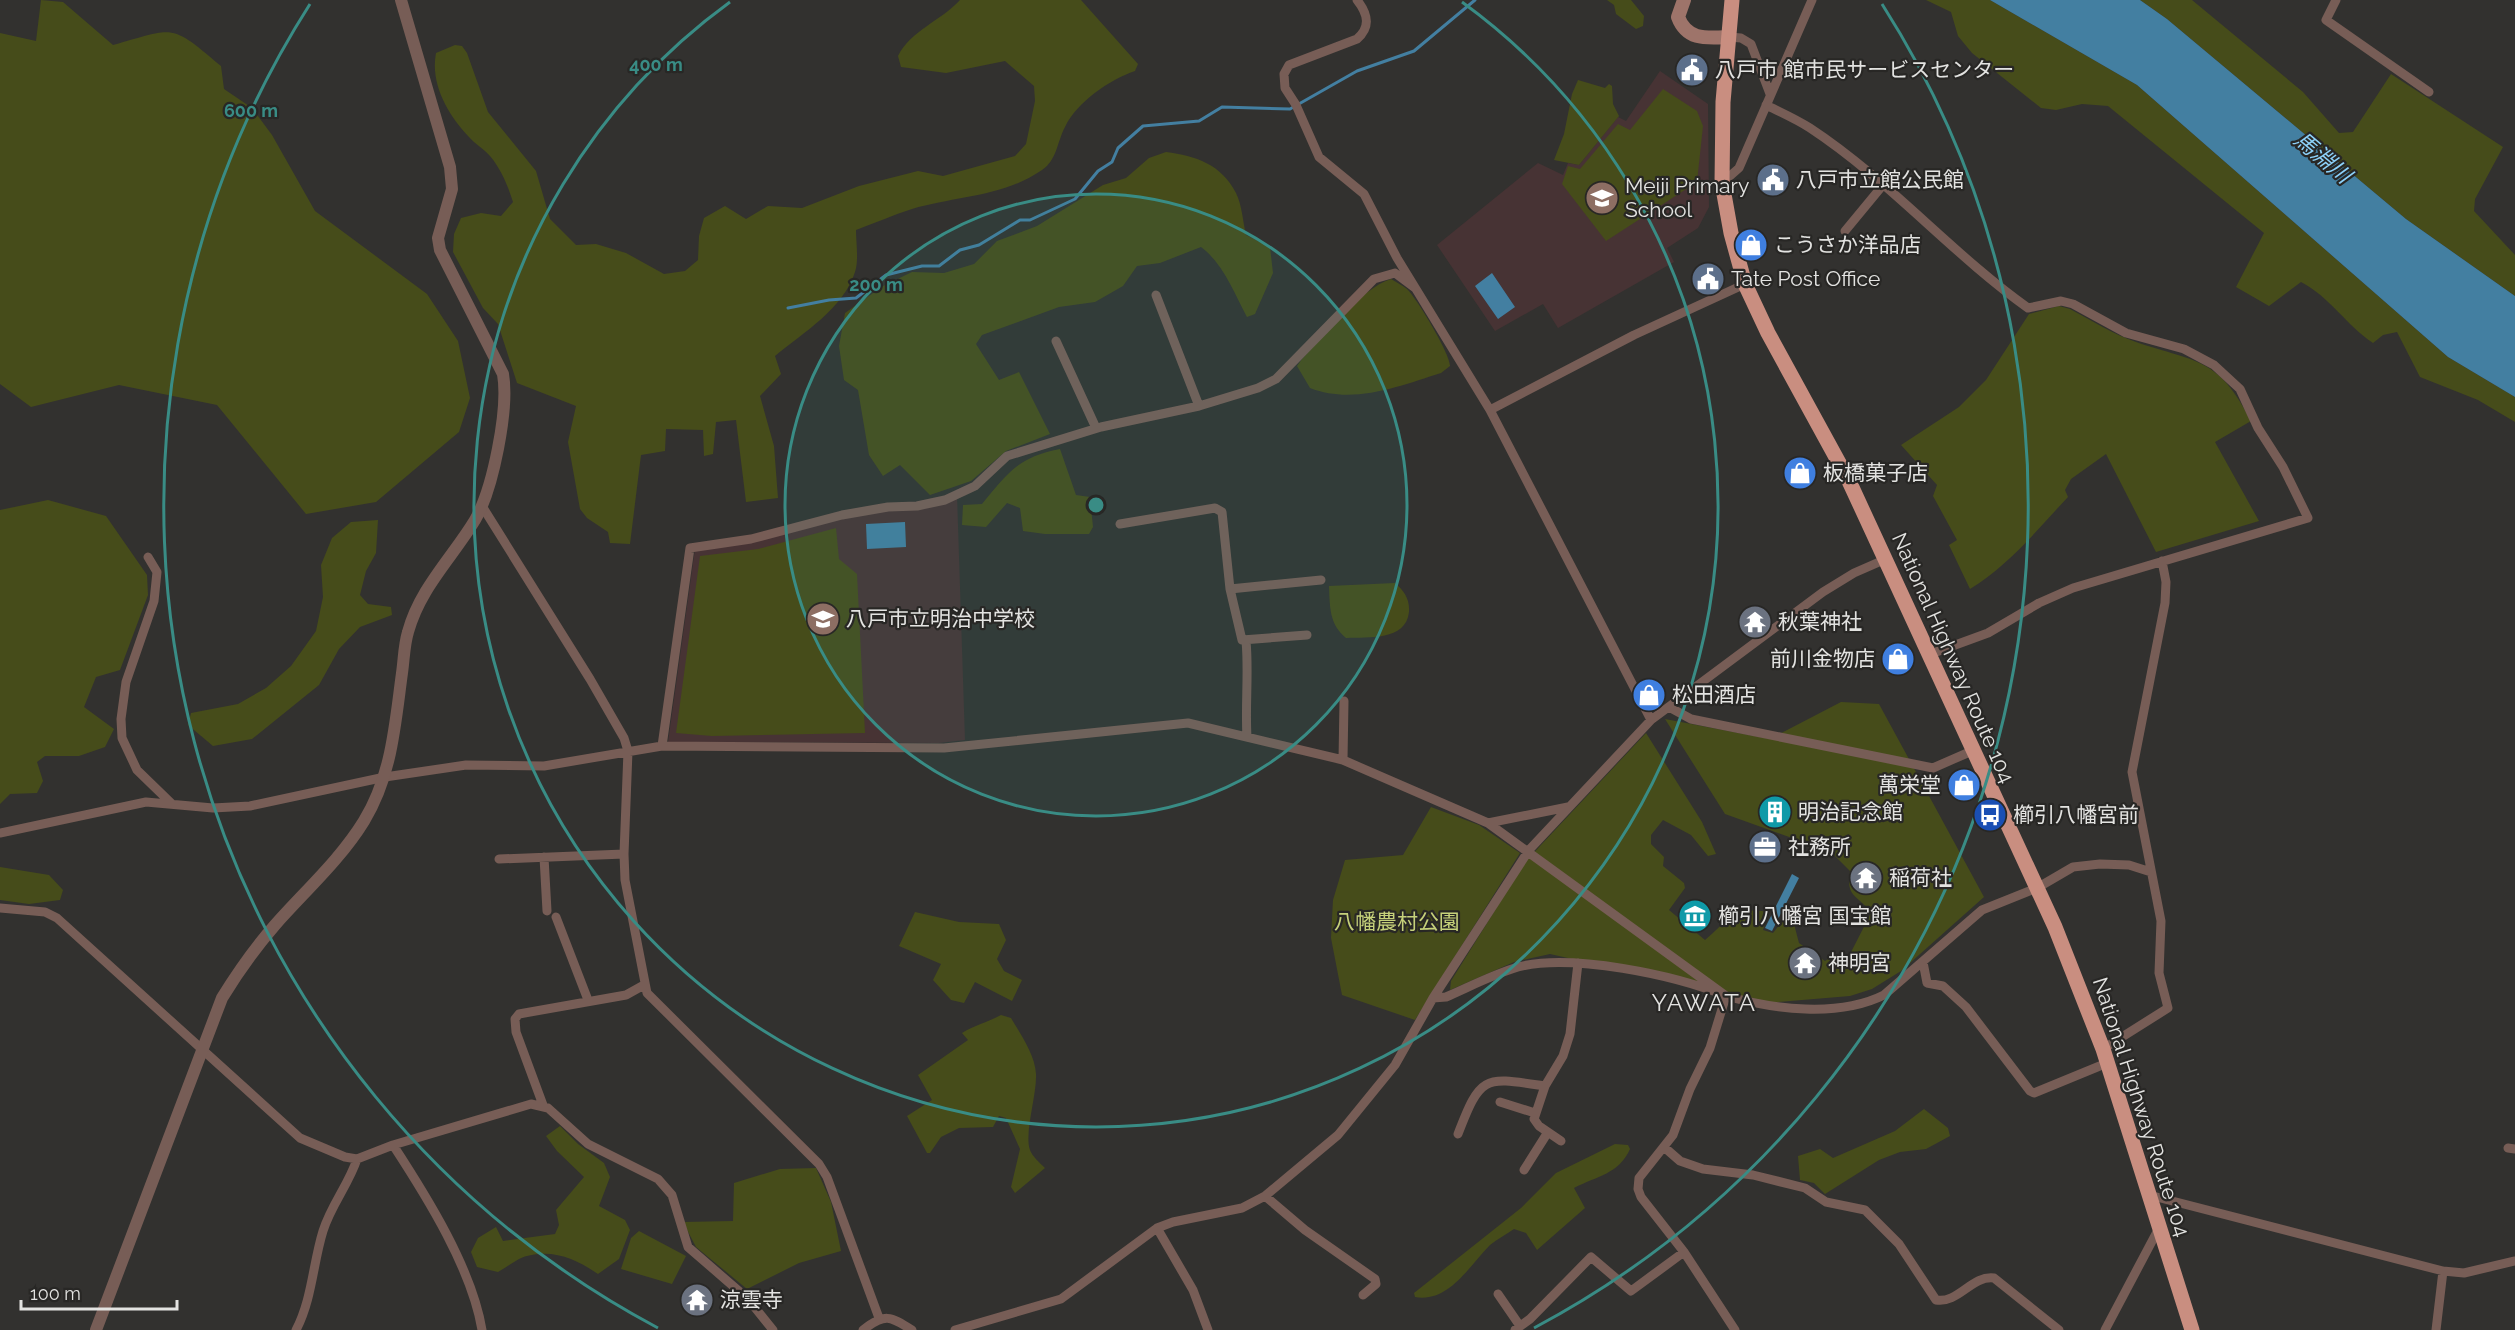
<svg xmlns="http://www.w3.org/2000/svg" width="2515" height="1330" font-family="Raleway,'Noto Sans JP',sans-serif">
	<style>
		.education { fill: #473334 }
		.green { fill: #464c1a }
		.water { fill: #437fa1 }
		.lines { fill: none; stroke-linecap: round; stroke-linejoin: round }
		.stream { stroke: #437fa1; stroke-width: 3 }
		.minor { stroke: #775d56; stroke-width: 9 }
		.tertiary { stroke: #775d56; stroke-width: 12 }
		.secondary { stroke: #9e746a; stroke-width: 14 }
		.trunk { stroke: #c98e80; stroke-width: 15 }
		.ring { fill: none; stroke: #398c85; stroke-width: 3 }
		.labels { text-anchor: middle; stroke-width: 4.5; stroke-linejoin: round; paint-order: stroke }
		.poi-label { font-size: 21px; fill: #e3e3e1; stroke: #282725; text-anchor: start }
		.street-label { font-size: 21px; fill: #e3e3e1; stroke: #282725 }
		.park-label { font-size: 21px; fill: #c6d17a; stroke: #282725 }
		.water-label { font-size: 22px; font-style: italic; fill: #8dd2fa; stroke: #282725 }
		.quarter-label { font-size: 24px; letter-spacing: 1.5px; fill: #e3e3e1; stroke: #282725 }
		.centre { fill: #398c85; stroke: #282725; stroke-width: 3 }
		.ring-label { font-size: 18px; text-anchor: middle; font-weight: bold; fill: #398c85; stroke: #282725; stroke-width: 4.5; stroke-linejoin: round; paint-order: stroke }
	</style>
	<rect width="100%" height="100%" fill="#32312f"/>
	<path class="education" d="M1660,71L1708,104L1709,207L1698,228L1667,248L1674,262L1558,328L1543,304L1495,331L1437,245L1538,163L1563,175L1568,163L1579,165L1618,117L1626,121Z
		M957,495L965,740L939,743L668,742L695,549Z"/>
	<path class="green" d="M41,0L63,2L113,45C176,27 170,23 221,66L224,89L252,108L272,135L315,211L427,294L458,341L470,398L459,432L376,502L306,514L217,405L119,385L31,407L0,384V33L36,41Z
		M960,0H1081L1138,64L1135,71C1109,80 1077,102 1065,127C1057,142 1057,160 1042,170C1003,197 956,196 912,209C893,215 875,223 856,230C856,243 859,260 855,272C843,309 804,332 775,356L781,374L760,396L774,446L778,498L746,502L736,420L716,422L713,454L704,456L703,430L666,429L665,451L641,455L630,544L610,543L608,532L587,518L580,509L568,442L576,406L517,383L498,324L483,308L453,252L454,234L461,218L481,213L501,216L513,202C508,186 501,169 490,156C484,149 475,144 469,137C448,115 430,84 436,53L455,45L462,46L467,53L488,112L536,171L550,219L576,245L596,244L626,253L664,274L685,271L698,260L699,236L704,218L725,206L746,219L768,206L802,208L859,186L918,171L943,176L1015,156L1026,144L1035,101L1034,86L1005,61L946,73L901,67L898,56C911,30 941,21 960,0Z
		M1607,0H1631L1644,16L1643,26L1636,29L1616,14L1614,5Z
		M1926,0H1990L2137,85L2448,357L2515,397V422L2478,400L2420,377L2397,332L2383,335L2373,343C2346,325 2330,297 2301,282L2269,306L2236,287L2264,233L2108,106L2082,104L2056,110L2041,108L1972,53L1958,36L1951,12Z
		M2140,0H2192L2303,92L2339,133L2353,132L2391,74L2503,147L2475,199L2474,211L2515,255V296L2406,219L2167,19Z
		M1578,80L1605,88L1609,84L1612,86L1613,104L1619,116L1579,165L1554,160L1564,134L1572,94Z
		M1663,89L1697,111L1703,126L1697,182L1606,241L1562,184L1568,166L1580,169L1618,124L1630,130Z
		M1166,152C1196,156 1221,164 1236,193C1242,205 1243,222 1246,235L1270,247L1273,273L1255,314L1247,317C1234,293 1223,263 1201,247L1160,263L1137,266L1123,286L1095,302L1059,307L982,335L976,344L999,380L1019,372L1050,434L1006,451L971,481L930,495L900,465L883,476L869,455L858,390L844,380L839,346L845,313L883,286L912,272L944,273L974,264L997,241L1037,226L1103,185L1126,178L1149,158Z
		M1391,279C1396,282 1402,285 1407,289C1416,297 1451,355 1450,366L1441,373C1400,386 1353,405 1310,388L1297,366L1302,359C1324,336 1360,289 1391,279Z
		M2059,306L2070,309C2092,321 2113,334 2136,342C2198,363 2218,357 2251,421L2215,442L2259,521L2156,552L2106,454L2071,479L2065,490L2068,497C2037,530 2009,565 1970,589L1949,545L1957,540L1933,496L1937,485L1901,445L1959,407L1986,380L2029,314Z
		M1060,449L1076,495L1090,497L1093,527L1089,534H1045L1023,531L1020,508L1007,503L986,527L962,525L963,505L982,504C1008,473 1018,457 1060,449Z
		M48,500L106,516L147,575L148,595L120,670L96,677L84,707L114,729L105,747L79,756H45L37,762L43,781L37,793L10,794L0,804V510Z
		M378,520L376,553L366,571L360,595L368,604L391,607L392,615L360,627L339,649L319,685L252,739L213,746L188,725L191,713L238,704L266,688L291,666L316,631L323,597L321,565L332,538L351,522Z
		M836,528L839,559L857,574L865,733L712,736L676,733L700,556L758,549Z
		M1395,583C1404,591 1410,599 1409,612C1406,641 1368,637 1346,638C1329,624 1330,607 1329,586Z
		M1841,702L1879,704L1984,897L1901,971L1872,989L1850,996L1767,1003L1550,954L1514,962L1450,990L1451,981L1525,862L1646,733L1702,822L1716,854L1708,856L1691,835L1663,820L1651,835V844L1664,857L1663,866L1684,883L1685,888L1669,910L1705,940C1730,919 1733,906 1768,912L1763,930L1773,933L1784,919L1793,920L1799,943L1825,961L1832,956L1847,960L1871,913C1859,895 1845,898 1850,871L1831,852L1725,814L1665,719L1770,739Z
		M1431,807L1479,825L1520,853L1415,1020L1342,995L1331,938L1333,900L1345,860L1403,855Z
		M0,867L49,875L63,890L60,900L29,904L0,900Z
		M915,912L959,922L999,924L1006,940L997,959L1004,971L1022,980L1012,1001L975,982L964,1003L951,1000L933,980L941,964L899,946Z
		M1001,1015L1011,1018C1021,1035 1035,1055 1036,1074C1037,1095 1024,1133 1030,1150C1032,1156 1040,1163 1045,1168L1015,1193L1011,1187L1020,1149L1006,1118L999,1116L993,1127L959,1128L941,1137L930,1153H927L907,1116L932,1100L918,1075L968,1040L962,1033C975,1025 988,1022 1001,1015Z
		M1924,1109L1948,1128L1950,1136L1926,1149L1900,1152L1879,1160L1825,1194L1814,1183L1800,1180L1798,1156L1820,1149L1833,1158L1895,1131Z
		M560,1126L578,1144L604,1163L610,1177L599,1206L625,1220L630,1230L619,1259L598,1274C577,1260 555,1249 527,1256C518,1258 507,1267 498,1272L477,1267L471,1252L478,1238L496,1227L503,1241L555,1234L559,1225L556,1210L584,1177L557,1151L546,1136Z
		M1615,1144L1628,1145L1630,1149C1619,1174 1597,1176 1574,1188L1585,1208L1537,1250L1526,1233L1514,1229C1507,1234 1497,1239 1490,1245C1469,1266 1449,1303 1415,1297L1414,1293L1521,1208L1556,1173Z
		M816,1168L831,1202L841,1251L799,1263L747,1289L696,1247L683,1222L733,1221L734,1183L780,1169Z
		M639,1231L686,1256L672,1284L621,1269L631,1238Z"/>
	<path class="water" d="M1990,0H2140L2167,19L2406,219L2515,296V397L2448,357L2137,85Z
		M1492,273L1515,307L1498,319L1475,286Z
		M905,522L906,547L867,549L866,524Z
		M1792,874L1799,878L1772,931L1765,928Z"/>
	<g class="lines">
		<path class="stream" d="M788,308L829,300L856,298L886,275L922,266H939L960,250L979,245L1020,220H1030L1075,199L1098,171L1112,162L1118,148L1143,126L1199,121L1222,107L1290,109L1357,71L1414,51L1475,0"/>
		<path class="minor" d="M1357,0C1368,14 1371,27 1357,39L1289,65L1284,74L1285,88L1296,105L1319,157L1364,194L1397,258L1490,410L1651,720
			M2336,0L2326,20L2429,92
			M1729,37L1741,38L1751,44L1770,94
			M1766,105C1780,112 1796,119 1810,128C1889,180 1951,253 2028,308L2061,301L2073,304L2126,333L2184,349L2214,365L2240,389L2258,428L2283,467L2308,518L2073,588L2039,603L1988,633L1928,655
			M1722,183L1739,168L1812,0
			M1845,231L1883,185
			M1156,295L1199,406
			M1056,341L1096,428
			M1490,410L1634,335L1745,284
			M482,506L590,679L624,738L628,751L624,854L625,880L647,993L819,1164L827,1177L879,1318
			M1120,524L1215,508L1222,512L1230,589L1242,640L1307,635
			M148,557L157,572L154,601L126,682L121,719L122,738L137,770L172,804
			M1230,589L1321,580
			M1246,641C1249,673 1245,705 1247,737
			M1669,707L1691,719L1933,768L1972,751
			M662,746L690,548L751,539L842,515L888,507L917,506L945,500L975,486L1007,456L1101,427L1199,406L1258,388L1276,379L1374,279L1395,273L1415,288
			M1343,760L1344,701
			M1488,823L1568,807
			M0,833L146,802L213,808L250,806L385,777L466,765L544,766L662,746L944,748L1188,723L1343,760L1488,823L1726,996C1773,1009 1838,1018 1884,995L1982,910L2037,888L2073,867L2100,864L2129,865L2151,872
			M544,857L547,911
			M499,859L624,854
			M0,908L45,912L57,918L300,1138L345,1157L357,1159L393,1145L531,1104L548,1108L588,1144L658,1179L672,1195L688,1247L748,1299L773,1330
			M556,917L588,1000
			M1923,962L1927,983L1943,986L1966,1007L2030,1091L2034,1093L2107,1063
			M1433,998L1446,997C1469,987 1494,974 1518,967C1571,953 1675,975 1726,996L1710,1048L1690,1089L1673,1135L1639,1178L1638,1189L1641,1197L1684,1252L1735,1330
			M2103,1049L2168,1008L2159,973L2161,921L2132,772L2165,603L2166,582L2162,561
			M1500,1102L1535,1113
			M543,1105L516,1032L515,1019L519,1014L626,995L644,985
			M1458,1134C1481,1074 1484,1077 1545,1086
			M1561,1141L1539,1126L1534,1119L1545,1086L1563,1056L1570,1034L1578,963
			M393,1145C427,1197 472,1269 482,1330
			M1664,1147L1680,1161L1703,1169L1753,1175L1805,1188L1826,1202L1865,1210L1899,1244L1936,1300C1958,1304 1972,1275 1994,1278L2059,1330
			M2508,1148L2515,1149
			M1524,1170L1548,1132
			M2149,1195L2443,1271L2464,1273L2515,1261
			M1265,1196L1305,1230L1375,1279L1376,1284L1363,1295
			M1157,1228L1193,1290L1208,1330
			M1498,1294L1520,1326
			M296,1330C312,1300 313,1263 323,1231C331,1205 349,1184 357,1159
			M863,1330C885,1313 890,1316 912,1330
			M955,1330L1061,1299L1157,1228L1173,1222L1242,1208L1265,1196L1338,1135L1395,1065L1433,998L1529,850L1651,720L1823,592L1854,573L1886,559
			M1515,1330L1530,1319L1591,1257L1631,1291L1684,1252
			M2105,1330L2159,1228
			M2436,1330L2443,1271"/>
		<path class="tertiary" d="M96,1330L222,998C238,972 255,948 275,925C305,891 340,860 364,821C392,775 395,724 402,673C404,659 404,645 408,632C420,588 452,558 475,520C493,489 509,409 503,374L440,250L438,238L452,189L450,167L401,0"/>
		<path class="secondary" d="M1684,0L1678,17C1687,41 1707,38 1729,37"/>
		<path class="trunk" d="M1732,0L1723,102L1722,183L1731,233L1745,284L1768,333L1849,481L2055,927L2103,1049L2192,1330"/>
	</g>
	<circle cx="1096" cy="505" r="311" fill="#398c85" fill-opacity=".12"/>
	<g class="ring">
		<circle cx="1096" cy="505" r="311"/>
		<path d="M1462 2A622 622 0 1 1 730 2"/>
		<path d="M658 1328A932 932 0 0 1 310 4M1882 4A932 932 0 0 1 1534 1328"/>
	</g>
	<defs>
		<g id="civic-disc" transform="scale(1.725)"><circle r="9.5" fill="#5c6f8a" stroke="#282725"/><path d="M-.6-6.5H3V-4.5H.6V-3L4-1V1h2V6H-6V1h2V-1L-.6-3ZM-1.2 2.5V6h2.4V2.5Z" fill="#fff"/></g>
		<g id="school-disc" transform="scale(1.725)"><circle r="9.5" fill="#8d6e63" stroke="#282725"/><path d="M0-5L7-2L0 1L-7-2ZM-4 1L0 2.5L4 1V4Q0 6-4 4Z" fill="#fff"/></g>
		<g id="shop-disc" transform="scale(1.725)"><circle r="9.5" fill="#3f7fe0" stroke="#282725"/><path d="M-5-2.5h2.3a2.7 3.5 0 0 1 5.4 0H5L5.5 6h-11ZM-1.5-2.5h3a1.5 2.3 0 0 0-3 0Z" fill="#fff"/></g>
		<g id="temple-disc" transform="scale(1.725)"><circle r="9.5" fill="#6b7280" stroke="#282725"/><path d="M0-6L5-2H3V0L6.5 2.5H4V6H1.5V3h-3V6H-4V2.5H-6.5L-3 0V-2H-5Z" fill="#fff"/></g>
		<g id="building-disc" transform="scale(1.725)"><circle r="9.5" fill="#0f9aa8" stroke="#282725"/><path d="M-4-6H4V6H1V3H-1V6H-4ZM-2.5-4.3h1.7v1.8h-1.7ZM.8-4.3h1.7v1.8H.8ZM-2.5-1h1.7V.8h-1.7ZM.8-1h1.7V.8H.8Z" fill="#fff"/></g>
		<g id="bus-disc" transform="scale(1.725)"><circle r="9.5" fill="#1a4fb4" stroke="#282725"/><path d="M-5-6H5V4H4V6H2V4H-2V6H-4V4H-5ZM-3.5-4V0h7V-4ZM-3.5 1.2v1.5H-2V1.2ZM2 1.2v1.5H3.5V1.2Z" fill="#fff"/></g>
		<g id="office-disc" transform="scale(1.725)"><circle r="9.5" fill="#5c6f8a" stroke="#282725"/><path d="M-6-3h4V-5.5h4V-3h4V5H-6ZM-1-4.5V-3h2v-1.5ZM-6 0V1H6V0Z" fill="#fff"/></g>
		<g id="museum-disc" transform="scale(1.725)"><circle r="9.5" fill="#0f9aa8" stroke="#282725"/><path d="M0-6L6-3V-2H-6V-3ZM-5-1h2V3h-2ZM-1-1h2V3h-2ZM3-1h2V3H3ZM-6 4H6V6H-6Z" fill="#fff"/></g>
	</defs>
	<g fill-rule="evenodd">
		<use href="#civic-disc" x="1692" y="70"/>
		<use href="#civic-disc" x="1773" y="180"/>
		<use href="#school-disc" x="1602" y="198"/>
		<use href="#shop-disc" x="1751" y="245"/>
		<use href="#civic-disc" x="1708" y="279"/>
		<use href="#shop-disc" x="1800" y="473"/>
		<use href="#school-disc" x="823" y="619"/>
		<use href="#temple-disc" x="1755" y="622"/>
		<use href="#shop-disc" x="1898" y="659"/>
		<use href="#shop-disc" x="1649" y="695"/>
		<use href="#shop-disc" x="1964" y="785"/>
		<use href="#building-disc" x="1775" y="812"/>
		<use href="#bus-disc" x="1990" y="815"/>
		<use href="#office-disc" x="1765" y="847"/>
		<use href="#temple-disc" x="1866" y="878"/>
		<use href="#museum-disc" x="1695" y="916"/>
		<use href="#temple-disc" x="1805" y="963"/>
		<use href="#temple-disc" x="697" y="1300"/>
	</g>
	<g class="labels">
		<g class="poi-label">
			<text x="1715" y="77">八戸市 館市民サービスセンター</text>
			<text x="1796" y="187">八戸市立館公民館</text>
			<text x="1625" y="193">Meiji Primary<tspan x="1625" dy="24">School</tspan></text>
			<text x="1774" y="252">こうさか洋品店</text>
			<text x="1731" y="286">Tate Post Office</text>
			<text x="1823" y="480">板橋菓子店</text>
			<text x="846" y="626">八戸市立明治中学校</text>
			<text x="1778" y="629">秋葉神社</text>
			<text x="1875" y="666" text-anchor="end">前川金物店</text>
			<text x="1672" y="702">松田酒店</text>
			<text x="1941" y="792" text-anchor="end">萬栄堂</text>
			<text x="1798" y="819">明治記念館</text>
			<text x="2013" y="822">櫛引八幡宮前</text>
			<text x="1788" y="854">社務所</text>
			<text x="1889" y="885">稲荷社</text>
			<text x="1718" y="923">櫛引八幡宮 国宝館</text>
			<text x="1828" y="970">神明宮</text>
			<text x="720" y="1307">涼雲寺</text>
		</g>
		<g class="street-label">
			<text transform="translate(1953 658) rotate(66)" y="7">National Highway Route 104</text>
			<text transform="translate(2141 1107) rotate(72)" y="7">National Highway Route 104</text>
		</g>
		<g class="park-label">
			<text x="1397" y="929">八幡農村公園</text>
		</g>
		<g class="water-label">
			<text transform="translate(2323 157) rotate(40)" y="8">馬淵川</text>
		</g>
		<g class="quarter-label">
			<text x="1704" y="1011">YAWATA</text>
		</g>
	</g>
	<circle cx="1096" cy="505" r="9" class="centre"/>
	<g class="ring-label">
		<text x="656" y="71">400 m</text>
		<text x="251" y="117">600 m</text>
		<text x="876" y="291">200 m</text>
	</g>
	<path d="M21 1300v9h156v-9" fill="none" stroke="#e3e3e1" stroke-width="3"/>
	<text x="30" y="1300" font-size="18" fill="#e3e3e1" stroke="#282725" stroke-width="4.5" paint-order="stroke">100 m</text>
</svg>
